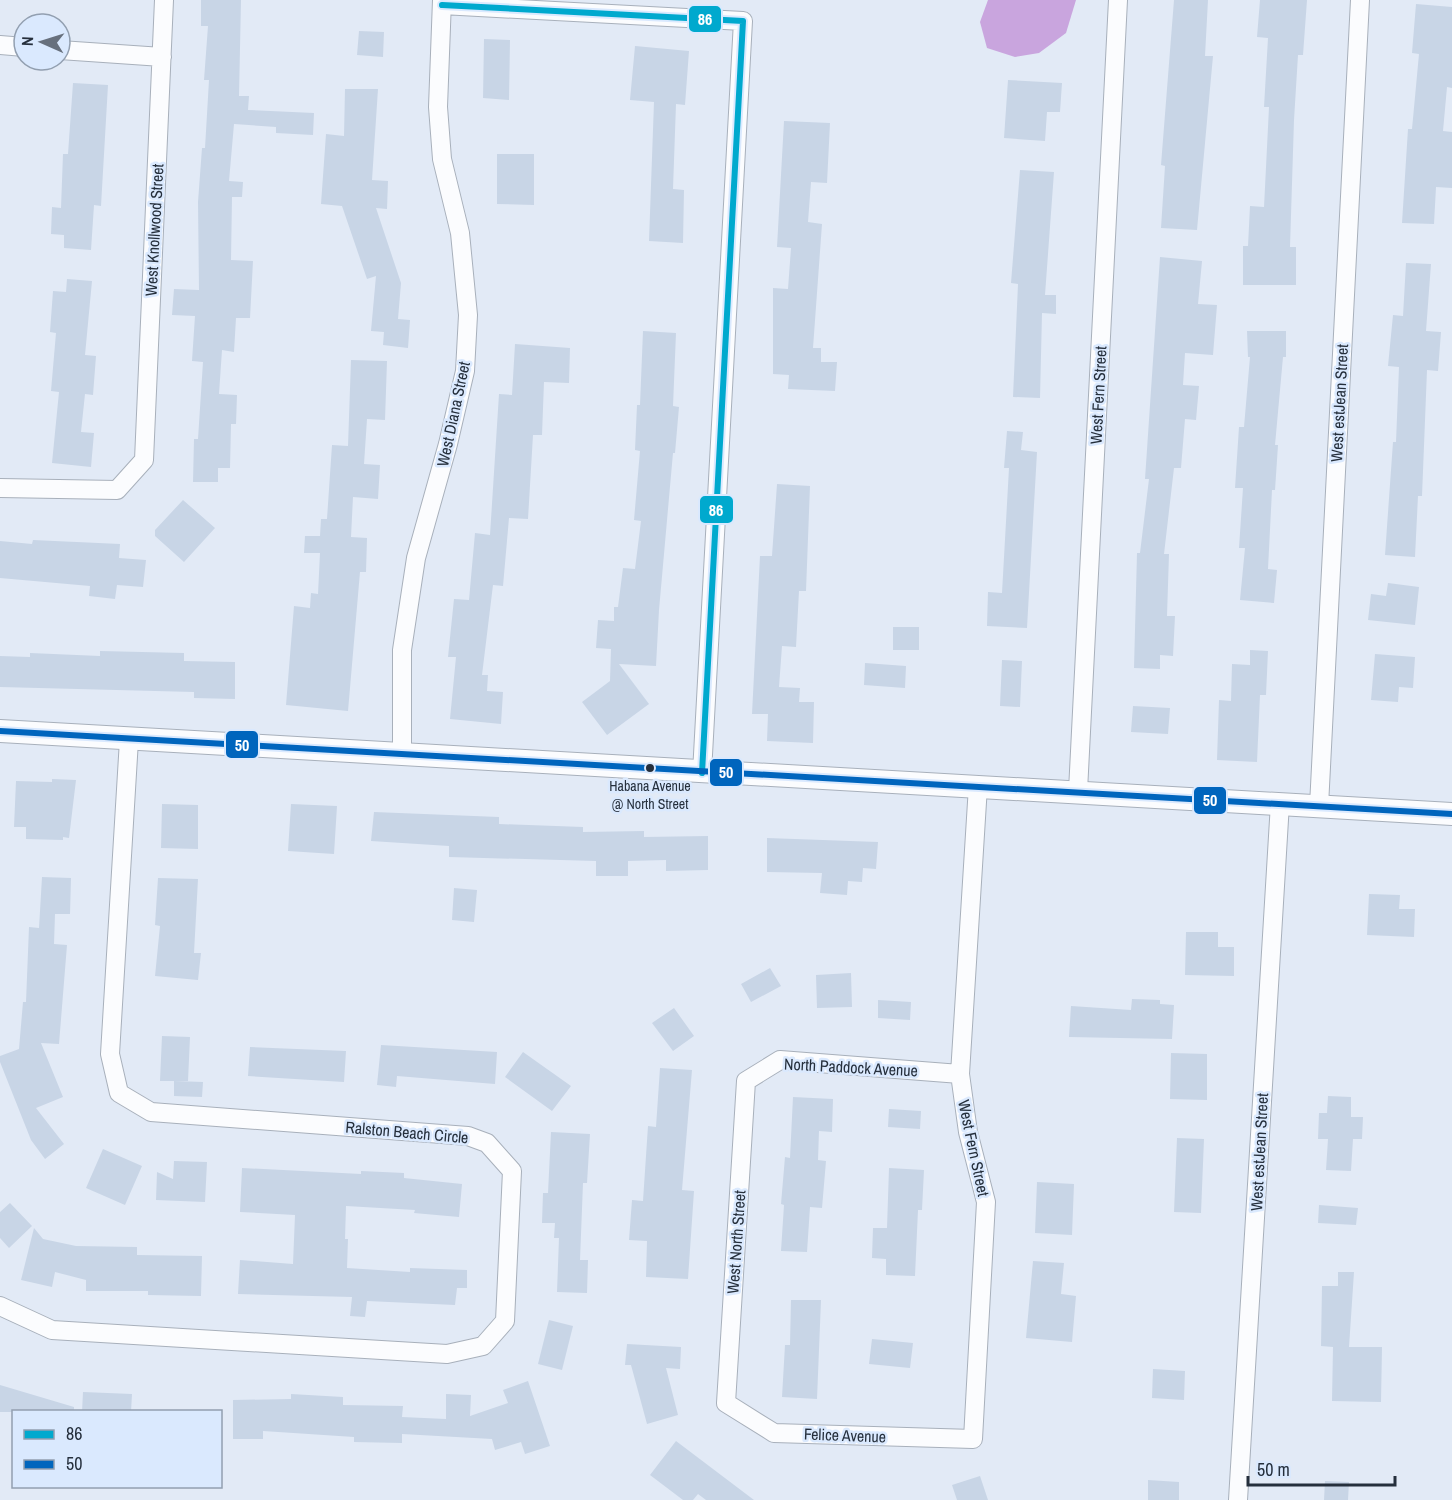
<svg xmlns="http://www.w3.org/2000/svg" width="1452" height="1500" font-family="'Archivo Narrow',sans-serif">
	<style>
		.water { fill: #c9a5de }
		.building { fill: #c8d5e6 }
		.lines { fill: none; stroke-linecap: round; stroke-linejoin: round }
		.minor-casing { stroke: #a8b0bb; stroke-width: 20 }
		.tertiary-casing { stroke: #a8b0bb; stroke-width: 24 }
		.minor { stroke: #fbfcfe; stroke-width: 18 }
		.tertiary { stroke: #fbfcfe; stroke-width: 22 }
		.bus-1-casing { stroke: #dae9fe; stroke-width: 10 }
		.bus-2-casing { stroke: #dae9fe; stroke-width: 10 }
		.bus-1 { stroke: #00a9ce; stroke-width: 6 }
		.bus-2 { stroke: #0065bd; stroke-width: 6 }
		.bus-dot { fill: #252f3c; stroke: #dae9fe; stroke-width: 2 }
		.labels { text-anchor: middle; stroke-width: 5; stroke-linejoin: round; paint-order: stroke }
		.bus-label { font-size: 14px; fill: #252f3c; stroke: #dae9fe }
		.street-label { font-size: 16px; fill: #252f3c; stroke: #dae9fe }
		.line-badge { stroke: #dae9fe; stroke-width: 2 }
		.badge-label { font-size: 16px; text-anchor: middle; font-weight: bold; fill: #fff }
	</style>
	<rect width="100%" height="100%" fill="#e2eaf6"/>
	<path class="water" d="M988,0H1076L1066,33L1039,53L1015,57L987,48L980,22Z"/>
	<path class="building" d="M201,0H241L239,96H249L248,110L314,113L313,135L276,133V127L234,124L229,181L243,182L242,197H232L231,260L253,261L250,318H236L234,352L222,350L219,394L237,395L236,424H231L230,468H218V482H193L194,439H198L203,362L192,361L195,316L172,315L174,289L199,290L198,202L202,148H205L209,80H204L208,26H201Z
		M1174,0H1208L1205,56H1213L1197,230L1161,228L1165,166L1161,165Z
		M1260,0H1307L1303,55H1298L1294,120L1290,247H1296V285H1243V246H1248L1250,206L1264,207L1269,107H1264L1268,38L1257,37Z
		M1416,4L1452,7V88L1447,87L1443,131L1452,132V188L1436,187L1434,224L1402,223L1408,129H1412L1419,54L1412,53Z
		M359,31L384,32L383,57L357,55Z
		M484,39L510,40L509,100L483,98Z
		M635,46L689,51L685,105L676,104L673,189L684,190L683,243L649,241L654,102L630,100Z
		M1008,80L1062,83L1060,112H1047L1045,141L1004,138Z
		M73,83L108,85L101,206L94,205L91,250L64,248V235L51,234L52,207L61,208L63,154H68Z
		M345,89H378L372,180L388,181L387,209L376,208L401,283L398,319L410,320L408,348L383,345L384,332L371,331L376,276L367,279L342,206L321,204L326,134L344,136Z
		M784,121L830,123L827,183L811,182L808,222L822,224L813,348H821V362H837L835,391L788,389L789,375L773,374V288L788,289L791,248L777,247Z
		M497,154H534V205L497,204Z
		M1020,170L1054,172L1045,295H1056V314L1042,313L1040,398L1013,397L1018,284L1011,283Z
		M1160,257L1202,261L1198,304L1217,305L1213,355L1185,353L1183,385L1199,386L1196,420L1185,419L1181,468H1174L1164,554H1169L1167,616H1175L1173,656L1160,655V669L1134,668L1137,553H1140L1149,479H1145Z
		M1406,263L1431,264L1426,331L1441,332L1438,371L1427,370L1422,496H1418L1415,557L1385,555L1393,442H1396L1399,367L1388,366L1393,315L1403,316Z
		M67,279L92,281L85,355L96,356L93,395L85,394L81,432L94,433L91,467L52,463L59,392L51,391L56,333L50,332L53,291L66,292Z
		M643,331L676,333L673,406L679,407L675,453H673L659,610L656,666L619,664L649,704L607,735L582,702L610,681L611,649L596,648L598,620L614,621V607H618L623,568L635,569L641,521L634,520L640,451L635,450L637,405H640Z
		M1247,331H1286V357H1283L1275,445H1278L1275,490H1272L1268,569L1277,570L1274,603L1240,600L1245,548H1239L1243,488H1235L1239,427H1244L1250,357H1248Z
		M515,344L570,348L569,383L544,382L542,435H533L528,519L509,518L503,586L493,585L482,675H488L487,691L503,692L501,724L450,719L456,657H448L454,599L469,600L475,533L490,535L499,394L512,395Z
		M351,360L387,361L385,420L367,419L364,464L380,465L378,499L353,497L351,537L367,538L366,572H360L348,711L286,705L294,606L310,608L311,593L318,594L320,553H304L305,536H320L321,519H327L332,445L348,446Z
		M1007,431L1023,432L1021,450L1037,452L1027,628L987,626L988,592L1002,593L1009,468H1004Z
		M777,484L810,486L806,591H799L796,647L782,646L779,687L800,688L799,702H814L813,743L767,741L768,714H752L760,556H772Z
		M183,500L215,528L184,562L155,536V530Z
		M33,540L120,544L119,558L146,560L143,587L117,585L115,599L89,596L90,586L0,578V541L32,544Z
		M1388,583L1419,587L1415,625L1368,620L1371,594L1386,596Z
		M893,627H919V650H893Z
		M1250,650L1268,651L1266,695H1260L1257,762L1217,760L1219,700L1231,701L1232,664L1250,665Z
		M100,651L184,653V661L235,662V699L194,698V692L0,687V656L30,657V653L100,656Z
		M1375,654L1415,657L1413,688L1399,687L1398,702L1371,700Z
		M1002,660L1022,661L1020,707L1000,706Z
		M865,663L906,666L905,688L864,685Z
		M1133,706L1170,708L1168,734L1131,732Z
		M52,779L76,780L69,838L63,837V840L26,839V827H14L16,781L52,782Z
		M162,804L198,805V849L161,848Z
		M291,804L337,806L334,854L288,851Z
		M374,812L499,817V824L583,827V832L644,831V837L708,836V870L666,871V860L628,861V876H596V861L449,857V846L371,841Z
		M767,838L878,842L876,869L863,868L862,882L848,881L847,895L820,893L822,873L767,872Z
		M42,877L71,878L70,914H55L54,944L67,945L59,1044L41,1043L63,1097L36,1108L64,1144L45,1159L31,1140L0,1062V1056L19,1049L23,1002H26L29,927L39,928Z
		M158,878L198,879L194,953H201L198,980L155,976L160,926L155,925Z
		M454,888L477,890L474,922L452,920Z
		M1369,894L1400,895L1399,909H1415L1414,937L1367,935Z
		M1186,932H1218V947H1234V976L1185,975Z
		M770,968L781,986L751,1002L741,984Z
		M851,973L852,1007L817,1008L816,975Z
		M1132,999L1160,1000V1004L1174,1005L1172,1039L1069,1037L1071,1006L1131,1010Z
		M878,1000L911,1002L910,1020L878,1018Z
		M674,1008L694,1036L673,1051L652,1023Z
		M162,1036L190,1037L188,1081H160Z
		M381,1045L497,1052L495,1084L397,1076L396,1087L377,1085Z
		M250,1047L346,1051L344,1082L248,1076Z
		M523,1052L571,1086L552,1111L505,1077Z
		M1171,1053L1207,1054V1100L1170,1099Z
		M660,1068L692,1070L682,1190L694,1191L688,1279L646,1277L647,1241L629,1240L632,1200L643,1201L648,1126L656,1127Z
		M174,1081L203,1082L202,1097L174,1096Z
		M1328,1096L1351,1097V1117H1363L1362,1139H1353L1351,1171L1326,1170L1328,1139H1318L1319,1113H1327Z
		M793,1097L833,1099L832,1132L819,1131L818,1160L826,1161L822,1208L810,1207L807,1252L781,1251L784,1205L781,1204L785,1157L790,1158Z
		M889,1109L921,1111L920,1129L888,1127Z
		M551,1132L590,1134L587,1183H583L580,1260H588L587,1293L557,1292L559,1238H554L555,1223H542L543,1193H548Z
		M1177,1138L1204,1139L1201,1213L1174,1212Z
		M103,1149L142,1166L125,1205L86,1188Z
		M174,1161L207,1162L205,1202L156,1200L157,1172L173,1179Z
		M242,1168L361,1174V1171L404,1173V1178L462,1184L459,1217L414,1213L415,1210L346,1206L345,1239H348L347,1268L410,1272V1268L467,1270V1288H457L455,1305L367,1301L365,1317L350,1316L352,1297L238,1294L240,1260L293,1264L295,1215L240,1212Z
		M889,1168L924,1170L922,1210H918L915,1276L886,1275V1259L872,1258L873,1228H887Z
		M1037,1182L1074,1184L1072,1235L1035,1233Z
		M10,1203L32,1226L9,1248L0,1238V1212Z
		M1319,1205L1358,1208L1356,1225L1318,1223Z
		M34,1228L43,1239L76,1246L137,1247V1255L202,1256L201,1296L148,1295V1291H86V1280L55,1272L52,1287L21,1280Z
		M1033,1261L1064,1263L1061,1294L1076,1296L1072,1342L1026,1338Z
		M1338,1272H1354L1349,1347H1382L1381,1402L1332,1401L1333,1347L1321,1346L1322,1286H1338Z
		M791,1300H821L817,1399L782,1397L785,1345H790Z
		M549,1320L573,1326L562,1370L538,1364Z
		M872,1339L913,1343L910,1368L869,1364Z
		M627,1344L681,1347L680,1369L666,1368L678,1415L647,1424L631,1365H625Z
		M1153,1369L1185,1371L1184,1400L1152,1398Z
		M528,1381L550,1446L525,1454L521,1442L495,1450L492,1439L402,1434V1443L354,1442V1437L263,1431V1439H233V1400L291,1399V1394L343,1397V1405L403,1406L402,1417L446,1419V1394L471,1395L470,1416L508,1403L503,1390Z
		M0,1385L74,1407V1412H0Z
		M83,1392L132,1394L131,1412H82Z
		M676,1441L754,1500H706L698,1494L693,1500H683L650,1475Z
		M980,1476L988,1500H957L952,1485Z
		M1148,1480L1179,1482V1500H1148Z
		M1325,1481L1349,1482L1348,1500H1324Z"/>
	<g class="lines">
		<g class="minor-casing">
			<path id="minor" d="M442,5L743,21L702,773
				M0,45L24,47
				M60,50L162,57
				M0,488L117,490L144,460L164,0
				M402,755V650L416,558L448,444L465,371L468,315L460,233L442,159L438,107L442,0
				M1078,791L1118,0
				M1319,806L1360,0
				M960,1074L780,1060L746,1081L726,1403L774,1433L973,1439L986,1202L968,1132L960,1074L978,786
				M0,1306L52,1330L447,1354L483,1346L505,1321L512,1171L487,1143L468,1136L151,1112L119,1093L110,1054L129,740
				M1238,1500L1280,803"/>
		</g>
		<g class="tertiary-casing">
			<path id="tertiary" d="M0,731L1452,814"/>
		</g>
		<use href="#minor" class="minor"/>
		<use href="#tertiary" class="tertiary"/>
		<g class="bus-1-casing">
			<path id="bus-1" d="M442,5L743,21L702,773"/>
		</g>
		<g class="bus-2-casing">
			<path id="bus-2" d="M0,731L1452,814"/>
		</g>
		<use href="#bus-1" class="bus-1"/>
		<use href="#bus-2" class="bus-2"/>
	</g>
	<circle class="bus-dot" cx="650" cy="768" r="5"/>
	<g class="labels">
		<g class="bus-label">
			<text x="650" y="791">Habana Avenue<tspan x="650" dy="18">@ North Street</tspan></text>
		</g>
		<g class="street-label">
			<text transform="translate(154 230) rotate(-87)" y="6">West Knollwood Street</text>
			<text transform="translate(1098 395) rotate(-87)" y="6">West Fern Street</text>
			<text transform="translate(1339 403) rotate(-87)" y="6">West estJean Street</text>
			<text transform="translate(453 414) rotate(-78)" y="6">West Diana Street</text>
			<text transform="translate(851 1067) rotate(3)" y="6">North Paddock Avenue</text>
			<text transform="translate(407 1132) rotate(5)" y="6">Ralston Beach Circle</text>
			<text transform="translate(974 1148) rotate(78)" y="6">West Fern Street</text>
			<text transform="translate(1259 1152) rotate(-87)" y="6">West estJean Street</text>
			<text transform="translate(736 1242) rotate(-86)" y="6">West North Street</text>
			<text transform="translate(845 1435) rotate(2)" y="6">Felice Avenue</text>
		</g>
	</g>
	<g class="line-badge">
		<rect x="688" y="5" width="34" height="28" rx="6" fill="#00a9ce"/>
		<rect x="699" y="495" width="35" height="29" rx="6" fill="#00a9ce"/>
		<rect x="225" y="730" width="34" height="29" rx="6" fill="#0065bd"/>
		<rect x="709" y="758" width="34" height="29" rx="6" fill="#0065bd"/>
		<rect x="1193" y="786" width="34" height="29" rx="6" fill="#0065bd"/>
	</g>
	<g class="badge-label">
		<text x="705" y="25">86</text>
		<text x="716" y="516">86</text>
		<text x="242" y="751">50</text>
		<text x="726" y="778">50</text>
		<text x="1210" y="806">50</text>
	</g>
	<rect x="12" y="1410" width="210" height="78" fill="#dae9fe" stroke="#929fb0" stroke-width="1.5"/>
	<rect x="24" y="1430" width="30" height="9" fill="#00a9ce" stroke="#929fb0" stroke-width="1.5"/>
	<text x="66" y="1440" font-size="18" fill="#252f3c">86</text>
	<rect x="24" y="1460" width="30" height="9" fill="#0065bd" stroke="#929fb0" stroke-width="1.5"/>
	<text x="66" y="1470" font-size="18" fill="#252f3c">50</text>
	<g transform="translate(42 42) rotate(273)"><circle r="28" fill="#dae9fe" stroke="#929fb0" stroke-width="1.5"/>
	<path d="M0-4.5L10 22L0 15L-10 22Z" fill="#67707d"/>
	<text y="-9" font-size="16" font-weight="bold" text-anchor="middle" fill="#252f3c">N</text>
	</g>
	<path d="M1248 1476v9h147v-9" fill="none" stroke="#252f3c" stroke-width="3"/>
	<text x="1257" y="1476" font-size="18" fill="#252f3c" stroke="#dae9fe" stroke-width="4.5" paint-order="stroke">50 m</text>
</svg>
